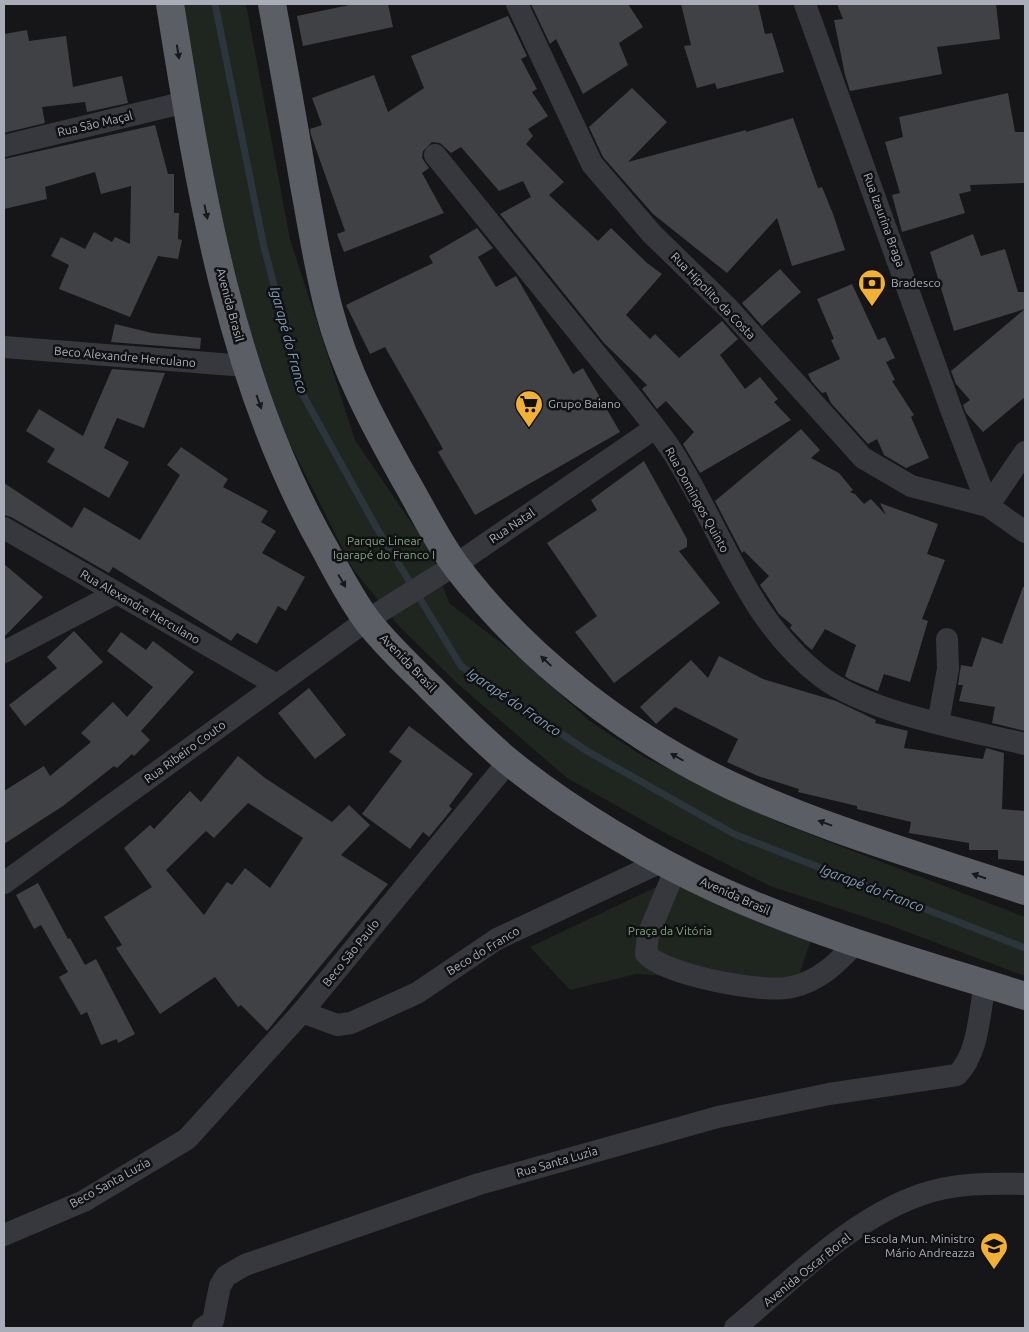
<svg xmlns="http://www.w3.org/2000/svg" width="1029" height="1332" font-family="Ubuntu,sans-serif">
	<style>
		.green { fill: #1e261f }
		.lines { fill: none; stroke-linecap: round; stroke-linejoin: round }
		.stream { stroke: #2c353c; stroke-width: 7 }
		.building { fill: #404145; fill-rule: evenodd }
		.minor { stroke: #37383d; stroke-width: 22 }
		.trunk { stroke: #5b5e65; stroke-width: 28 }
		.oneway { fill: #18191b }
		.labels { text-anchor: middle; stroke-width: 5; stroke-linejoin: round; paint-order: stroke }
		.street-label { font-size: 12px; fill: #a8adb8; stroke: #111113 }
		.poi-label { font-size: 12px; fill: #a8adb8; stroke: #111113; text-anchor: start }
		.park-label { font-size: 12px; fill: #7fa381; stroke: #111113 }
		.water-label { font-size: 14px; font-style: italic; fill: #7f9bb3; stroke: #111113 }
	</style>
	<rect width="100%" height="100%" fill="#161618"/>
	<path class="green" d="M182,4H246L290,239L355,440L430,550L449,603L513,652L591,722L644,757L780,823L1025,917V976L886,924L770,886L669,835L567,778L458,684L399,626L353,569L286,436L249,332L227,246L190,60Z
		M669,881L811,940L796,984L636,974L570,990L530,947Z"/>
	<g class="lines">
		<path class="stream" d="M215,4L264,247L303,395L375,525L461,666L587,751L734,834L1025,948"/>
	</g>
	<path class="building" d="M354,4H388L393,27L303,46L297,16Z
		M531,4H628L643,27L619,43L628,65L583,94L556,39L550,44Z
		M681,4H758L765,34L772,33L784,72L717,89L715,83L697,88L684,46L691,45Z
		M837,4H996L1000,39L937,47L942,74L850,91L845,75L834,20L843,19Z
		M508,16L527,56L521,59L537,89L532,92L548,116L528,129L533,136L526,144L564,182L549,195L598,241L611,228L647,263L662,274L626,315L650,339L655,334L679,358L722,321L738,339L720,355L745,389L760,377L778,399L774,402L791,420L700,473L683,444L694,432L666,401L657,409L642,389L647,385L604,343L500,214L531,197L523,181L499,191L461,147L451,153L440,143L432,142L423,151L422,158L429,168L422,173L444,213L344,252L337,234L345,231L311,135L310,129L322,125L312,98L374,75L388,112L424,88L411,56Z
		M27,30L29,41L66,36L73,87L122,76L128,103L87,112L85,102L42,107L45,123L4,133V34Z
		M632,88L667,122L628,162L746,130V132L793,118L818,188L822,187L833,214L845,250L792,266L777,218L727,273L653,214L603,157L589,127Z
		M1008,93L1015,132H1025V183L970,185L971,191L959,194L965,213L902,232L892,195L900,193L885,142L903,137L899,117Z
		M155,125L168,174H174V213H179L178,239L182,240L178,259L158,256L130,317L59,289L69,265L51,256L61,237L85,249L94,232L112,242L115,237L130,244L131,186L101,194L95,172L45,187L47,199L4,209V159Z
		M477,228L493,248L478,257L496,287L516,276L573,374L583,368L620,432L475,515L438,452L443,449L385,347L370,354L346,305L433,263L429,256Z
		M973,234L981,256L1005,249L1018,292H1025V309L954,331L930,252Z
		M780,269L801,292L762,326L742,303Z
		M852,284L878,340L885,337L895,358L886,362L895,380L892,381L914,415L911,417L929,458L906,468L884,455L877,439L868,444L831,403L826,392L822,393L812,382L808,374L840,359L831,340L834,339L817,299Z
		M1025,309V397L983,432L966,413L963,405L970,400L956,384L951,371Z
		M115,324L152,333L201,338L200,349L111,342Z
		M112,369L165,373L144,428L117,418L104,448L129,462L109,498L47,462L55,449L26,431L39,409L83,436Z
		M801,429L820,450L811,458L839,473L853,490L850,492L855,494L864,504L871,499L886,515L880,503L938,524L927,554L945,560L922,619L928,621L910,682L884,674L878,691L849,679L845,676L856,645L825,629L812,650L806,645L790,628L792,625L779,614L766,594L760,585L769,576L744,551L742,553L715,501Z
		M181,447L228,479L223,487L268,511L261,522L276,531L262,553L305,577L286,611L278,606L257,644L237,633L231,641L113,567L109,573L11,517L4,515V483L72,528L84,507L140,540L180,475L167,465Z
		M644,461L687,539V547L679,551L720,603L614,683L575,632L597,616L547,543L597,510L591,500Z
		M4,564L43,597L4,637Z
		M1023,587H1025V731L992,723L995,707L959,701L963,685H958L961,665L972,667L982,637L1002,644Z
		M74,631L103,662L25,726L9,705L57,668L47,657Z
		M121,632L146,650L153,641L194,672L141,731L150,740L134,756L132,754L117,768L114,766L63,806L4,844V791L44,766L50,776L91,742L81,733L113,702L127,717L153,687L107,651Z
		M719,656L763,679L836,701L876,720L875,723L908,731L904,748L983,759L986,748L1004,753L1002,809L1025,811V861L998,859V850H969V843L909,833L911,822L857,809V806L798,792L799,789L758,776L727,762L738,739L675,707L656,724L640,707L691,660L708,678Z
		M309,688L346,735L315,759L278,713Z
		M409,726L473,774L449,806L452,809L429,837L423,832L410,849L362,814L402,761L389,752Z
		M238,756L265,778L332,822L349,805L370,825L341,855L388,884L267,1031L241,1005L238,1007L215,977L160,1014L116,948L122,945L104,917L152,887L124,848L150,825L154,829L190,791L201,802ZM248,803L303,838L270,888L245,868L232,885L227,882L204,915L166,870L206,831L214,838Z
		M38,883L68,939L70,938L85,965L96,959L135,1034L118,1043L117,1039L101,1045L87,1012L81,1015L59,977L68,972L41,925L34,929L16,895Z"/>
	<g class="lines">
		<path class="minor" d="M517,4L592,164L652,234L729,309L863,458L911,486L988,506
			M805,4L952,412L988,506L1025,532
			M4,146L186,102
			M435,155C487,219 539,284 591,348C618,382 648,415 672,451C722,529 746,620 823,678C871,713 967,730 1025,744
			M4,347L246,366
			M988,506L1025,452
			M4,528L277,685
			M4,652L115,594
			M938,723L948,669L947,639
			M676,868L648,935L646,954C666,975 763,994 792,987C820,981 837,963 856,943
			M4,883L367,620L455,565L655,428
			M302,1012L337,1025L351,1023L417,993L497,939L663,861
			M4,1235L84,1201L187,1139L302,1012L509,761
			M203,1328L213,1321L220,1286L226,1276L245,1265L479,1184L718,1117L829,1094L957,1075C979,1053 979,1013 985,984
			M735,1328C790,1282 851,1219 920,1195C953,1183 990,1183 1025,1184"/>
		<path class="trunk" d="M170,4C200,191 231,385 326,551C338,574 351,598 366,619C384,643 408,665 430,687C455,712 480,738 508,761C566,809 652,860 721,891C819,935 923,964 1025,996
			M272,4C283,64 294,125 304,185C312,227 318,269 329,310C345,371 374,424 404,478C421,507 436,539 456,566C525,658 628,737 732,786C826,830 927,858 1025,891"/>
	</g>
	<defs><path id="oneway-solid" d="M-6-.8H1V-3.2L6.5 0L1 3.2V.8H-6Z" transform="scale(1.25)"/></defs>
	<g class="oneway">
		<use href="#oneway-solid" transform="translate(178 52) rotate(81)"/>
		<use href="#oneway-solid" transform="translate(206 212) rotate(78)"/>
		<use href="#oneway-solid" transform="translate(259 402) rotate(70)"/>
		<use href="#oneway-solid" transform="translate(342 581) rotate(60)"/>
		<use href="#oneway-solid" transform="translate(546 661) rotate(-137)"/>
		<use href="#oneway-solid" transform="translate(677 757) rotate(-150)"/>
		<use href="#oneway-solid" transform="translate(825 823) rotate(-160)"/>
		<use href="#oneway-solid" transform="translate(979 876) rotate(-161)"/>
	</g>
	<defs>
		<g id="bank-pin" transform="scale(1.4375)"><path d="M0 17L-7.5 6A9.5 9.5 0 1 1 7.5 6Z" fill="#f2b134" stroke="#111113"/><path d="M-6-4H6V4H-6ZM0-2.3a2.3 2.3 0 1 0 0 4.6a2.3 2.3 0 1 0 0-4.6Z" fill="#111"/></g>
		<g id="supermarket-pin" transform="scale(1.4375)"><path d="M0 17L-7.5 6A9.5 9.5 0 1 1 7.5 6Z" fill="#f2b134" stroke="#111113"/><path d="M-6-5.5h2.5l.6 2H6L4.5 2H-2.5L-4.4-4H-6ZM-1.5 3.2a1.3 1.3 0 1 0 .1 0ZM3 3.2a1.3 1.3 0 1 0 .1 0Z" fill="#111"/></g>
		<g id="school-pin" transform="scale(1.4375)"><path d="M0 17L-7.5 6A9.5 9.5 0 1 1 7.5 6Z" fill="#f2b134" stroke="#111113"/><path d="M0-5L7-2L0 1L-7-2ZM-4 1L0 2.5L4 1V4Q0 6-4 4Z" fill="#111"/></g>
	</defs>
	<g fill-rule="evenodd">
		<use href="#bank-pin" x="872" y="283"/>
		<use href="#supermarket-pin" x="529" y="404"/>
		<use href="#school-pin" x="994" y="1246"/>
	</g>
	<g class="labels">
		<g class="street-label">
			<text transform="translate(95 124) rotate(-13)" y="4">Rua São Maçal</text>
			<text transform="translate(884 220) rotate(70)" y="4">Rua Izaurina Braga</text>
			<text transform="translate(713 296) rotate(46)" y="4">Rua Hipolito da Costa</text>
			<text transform="translate(230 305) rotate(75)" y="4">Avenida Brasil</text>
			<text transform="translate(125 357) rotate(5)" y="4">Beco Alexandre Herculano</text>
			<text transform="translate(697 500) rotate(61)" y="4">Rua Domingos Quinto</text>
			<text transform="translate(512 526) rotate(-34)" y="4">Rua Natal</text>
			<text transform="translate(140 607) rotate(30)" y="4">Rua Alexandre Herculano</text>
			<text transform="translate(408 663) rotate(46)" y="4">Avenida Brasil</text>
			<text transform="translate(185 752) rotate(-36)" y="4">Rua Ribeiro Couto</text>
			<text transform="translate(735 896) rotate(24)" y="4">Avenida Brasil</text>
			<text transform="translate(483 951) rotate(-31)" y="4">Beco do Franco</text>
			<text transform="translate(351 953) rotate(-51)" y="4">Beco São Paulo</text>
			<text transform="translate(557 1162) rotate(-16)" y="4">Rua Santa Luzia</text>
			<text transform="translate(110 1183) rotate(-29)" y="4">Beco Santa Luzia</text>
			<text transform="translate(807 1270) rotate(-39)" y="4">Avenida Oscar Borel</text>
		</g>
		<g class="poi-label">
			<text x="891" y="287">Bradesco</text>
			<text x="548" y="408">Grupo Baiano</text>
			<text x="975" y="1243" text-anchor="end">Escola Mun. Ministro<tspan x="975" dy="14">Mário Andreazza</tspan></text>
		</g>
		<g class="park-label">
			<text x="384" y="545">Parque Linear<tspan x="384" dy="14">Igarapé do Franco I</tspan></text>
			<text x="670" y="935">Praça da Vitória</text>
		</g>
		<g class="water-label">
			<text transform="translate(289 340) rotate(75)" y="5">Igarapé do Franco</text>
			<text transform="translate(514 702) rotate(34)" y="5">Igarapé do Franco</text>
			<text transform="translate(872 888) rotate(21)" y="5">Igarapé do Franco</text>
		</g>
	</g>
	<rect width="1029" height="1332" fill="none" stroke="#a8adb8" stroke-width="10"/>
</svg>
